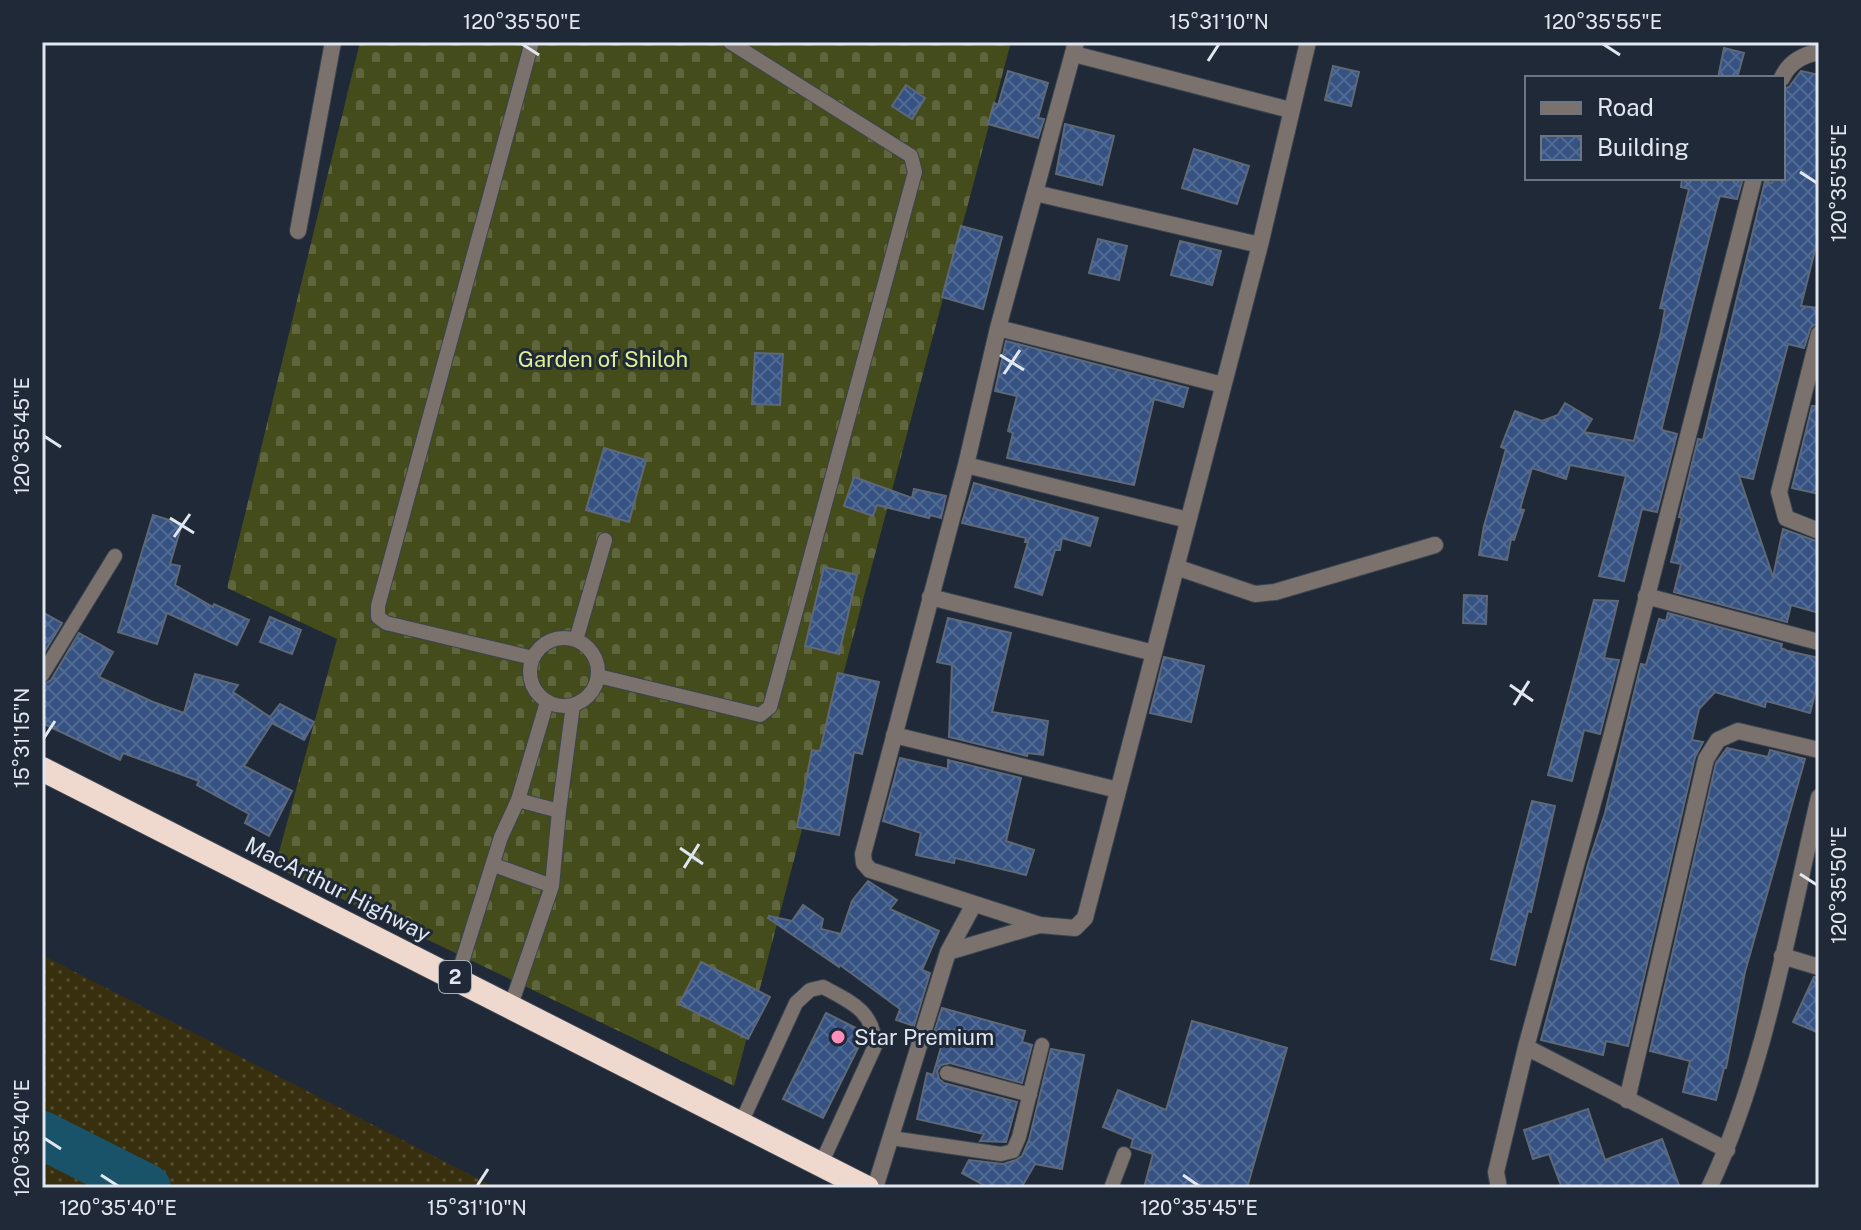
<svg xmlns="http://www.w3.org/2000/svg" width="1861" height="1230" font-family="'Public Sans',sans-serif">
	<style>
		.sand { fill: url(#sand-dots) }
		.cemetery { fill: url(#cemetery-stones) }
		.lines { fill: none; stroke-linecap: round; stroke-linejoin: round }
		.river { stroke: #185369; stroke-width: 48 }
		.building { fill: url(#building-cross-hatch); stroke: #5d6878; stroke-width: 2 }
		.lane-casing { stroke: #3b4451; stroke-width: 16 }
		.street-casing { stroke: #3b4451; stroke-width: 18 }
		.highway-casing { stroke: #3b4451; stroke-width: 26 }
		.lane { stroke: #7b716d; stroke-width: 14 }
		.street { stroke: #7b716d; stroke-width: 16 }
		.highway { stroke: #efd8ce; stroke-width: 24 }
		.ticks { fill: none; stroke: #e0e7f0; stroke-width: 3 }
		.poi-dot { fill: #fe8ebc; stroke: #202937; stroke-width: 3 }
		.labels { text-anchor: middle; stroke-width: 6; stroke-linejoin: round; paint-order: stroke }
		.shield { fill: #202937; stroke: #a6aeb8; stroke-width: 2 }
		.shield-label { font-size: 20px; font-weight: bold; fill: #e0e7f0 }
		.park-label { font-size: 22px; fill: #deee93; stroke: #202937 }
		.street-label { font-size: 22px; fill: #e0e7f0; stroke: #202937 }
		.poi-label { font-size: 22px; fill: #e0e7f0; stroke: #202937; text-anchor: start }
		.neatline { fill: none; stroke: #e0e7f0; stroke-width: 3 }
		.ticks-label { font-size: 20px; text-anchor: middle; fill: #e0e7f0 }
	</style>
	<defs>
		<pattern id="sand-dots" width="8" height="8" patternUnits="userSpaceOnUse" patternTransform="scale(2)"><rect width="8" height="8" fill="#382f0f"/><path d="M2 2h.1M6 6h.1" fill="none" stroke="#544d32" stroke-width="1.8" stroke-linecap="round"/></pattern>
		<pattern id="cemetery-stones" width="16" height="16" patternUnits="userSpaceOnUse" patternTransform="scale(2)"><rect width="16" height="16" fill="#444c1c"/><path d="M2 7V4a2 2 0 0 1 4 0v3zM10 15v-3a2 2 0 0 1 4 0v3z" fill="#5f663d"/></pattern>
		<pattern id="building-cross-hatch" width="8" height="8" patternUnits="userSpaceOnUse" patternTransform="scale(2)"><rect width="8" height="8" fill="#355282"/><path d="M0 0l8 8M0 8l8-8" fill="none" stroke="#526b94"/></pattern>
	</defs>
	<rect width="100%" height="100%" fill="#202937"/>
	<path class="sand" d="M42,955L496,1188H42Z"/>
	<path class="cemetery" d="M360,42H1011L734,1086L275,867L337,639L227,588Z"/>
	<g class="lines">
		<path class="river" d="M42,1135L147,1188"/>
	</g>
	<path class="building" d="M1724,48L1744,53L1737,78H1718Z
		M1333,66L1359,72L1351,106L1325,100Z
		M1008,71L1048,83L1038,118L1044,119L1038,138L988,124L994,103L998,105Z
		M1801,71L1819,75V234L1801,306L1819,308V323L1811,327L1804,348L1788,344L1753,479L1739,476L1773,577L1783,529L1819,542V613L1791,605L1787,622L1674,592L1681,564L1671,562L1682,518L1679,517L1698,439L1703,440L1765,181L1772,183L1774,178H1783V89L1789,87Z
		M906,85L925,98L912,119L892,106Z
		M1065,124L1114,136L1102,185L1056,174Z
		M1194,149L1249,166L1237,204L1182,188Z
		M1682,178H1743L1737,199L1720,196L1718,202L1662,427V430L1677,434L1657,512L1642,509L1624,581L1599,576L1626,476L1570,465L1566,479L1532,468L1520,509L1524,510L1514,540L1511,539L1507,560L1479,555L1484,526L1506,449L1501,447L1515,411L1542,421L1558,415L1565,403L1592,419L1584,432L1634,441L1661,332L1665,309L1660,308L1689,189L1681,187Z
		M961,226L1002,237L983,309L942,297Z
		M1098,239L1127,246L1119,280L1089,273Z
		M1180,241L1221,251L1212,285L1171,275Z
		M1006,341L1188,388L1183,407L1154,399L1134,485L1007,458L1013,433L1008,431L1017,396L995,391Z
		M755,353L783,354L780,405L752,404Z
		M1812,406H1819V494L1792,488Z
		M604,448L646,460L629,522L586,510Z
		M854,477L912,498L914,489L946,496L941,518L930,515L929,518L877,505L873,516L844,506Z
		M974,483L1098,518L1090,546L1062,538L1060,550H1055L1042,595L1015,587L1028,542H1025L1026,538L962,523Z
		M153,515L182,524L170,564L180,566L175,585L213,607L214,604L249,620L237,645L167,613L157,644L118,632Z
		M824,567L857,575L839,654L805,646Z
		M1464,595L1487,596L1486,624L1463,623Z
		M1594,600L1618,601L1604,658L1619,660L1600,734L1584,730L1572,781L1548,775Z
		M42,612L62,623L42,656Z
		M1668,613L1782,644L1781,648L1788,651L1819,658V678L1810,713L1766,701L1765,707L1715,692L1699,709L1692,740L1703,742L1695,757L1628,1046L1606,1041L1603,1055L1541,1040L1588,864L1605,813L1641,664L1646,665L1659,619L1666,621Z
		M270,617L301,630L292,654L260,642Z
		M948,618L1011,633L992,712L1048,721L1043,755L1028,753L1027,756L949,737L952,665L937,662Z
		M79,633L113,652L99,677L153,702L184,713L195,674L238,685L233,692L270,717L280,704L314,722L304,740L272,723L244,766L292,791L269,836L245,823L249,814L197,785L199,781L123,753L120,760L42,723V685L51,680Z
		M1164,657L1204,666L1191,722L1150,713Z
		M838,673L879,682L862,754L854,752L839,835L797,827L812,750L820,751Z
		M1727,748L1768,757L1770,750L1805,759L1745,972L1726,1068H1724L1716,1100L1683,1092L1690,1061L1650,1051L1716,763Z
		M900,758L948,769V760L1021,778L1006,841L1034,850L1026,875L955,858L954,863L916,855L921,833L883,821Z
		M1532,801L1555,806L1531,912L1528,911L1515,965L1491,959Z
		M868,881L897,900L890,909L939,931L922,970L930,973L914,1026L896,1020L900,1009L840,965L839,967L768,918L769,916L792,921L803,905L823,919L821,929L841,934L852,901Z
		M701,962L770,997L748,1039L679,1004Z
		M1814,977L1819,978V1033L1793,1022Z
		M942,1008L1025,1031L1022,1042L1032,1045L1022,1083L950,1063L941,1065L937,1071L939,1079L944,1083L1017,1102L1006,1142L980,1141L984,1134L917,1119L927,1073L933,1075L944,1037L934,1033Z
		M826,1013L862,1031L864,1036L823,1118L783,1099Z
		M1192,1021L1287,1048L1247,1188H1144L1153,1154L1131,1147L1133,1139L1103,1127L1118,1090L1166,1110Z
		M1051,1049L1084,1055L1062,1169L1035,1164L1021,1188H989L962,1173L969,1160L1003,1164L1016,1160L1022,1156L1029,1140Z
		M1588,1109L1605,1160L1662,1139L1680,1188H1562L1549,1154L1533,1159L1524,1130Z"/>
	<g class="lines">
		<g class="lane-casing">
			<path id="lane" d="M532,42L378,606V617L386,623L533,658
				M530 672a34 34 0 1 1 68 0a34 34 0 1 1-68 0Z
				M576,640L605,540
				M42,675L115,556
				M598,676L760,715L770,707L915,172L911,156L730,42
				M518,800L547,702
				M559,811L573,705
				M494,865L552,886
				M457,978L501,837L518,800L559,811L552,886L511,1005
				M947,1073L1030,1095
				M741,1123L796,1003L810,990L823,987C851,1002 874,1011 875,1046L821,1164
				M891,1138L1001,1154L1013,1151L1019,1137L1042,1045
				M1111,1188L1124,1154"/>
		</g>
		<g class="street-casing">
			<path id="street" d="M1076,42L998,328L966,465L863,854L864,863L870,870L1040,925L1075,928L1085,918L1260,245L1308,42
				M1074,54L1290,110
				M1782,78C1789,62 1802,55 1819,52
				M1035,193L1260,245
				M298,231L333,42
				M998,328L1223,385
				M1819,334L1779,492L1786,518L1819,531
				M966,465L1188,520
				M1176,567L1255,594L1275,592L1435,545
				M1646,596L1819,642
				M930,597L1154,653
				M894,735L1118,790
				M948,952L1039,925
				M1782,956L1819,967
				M1526,1047L1727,1150
				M1627,1100L1706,759L1718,740L1738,731L1819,750
				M875,1188L948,952L974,904
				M1499,1188L1496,1172L1526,1047L1610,741L1754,178
				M1709,1188C1765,1070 1789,924 1819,797"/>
		</g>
		<g class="highway-casing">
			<path id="highway" d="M42,769L867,1188"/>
		</g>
		<use href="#lane" class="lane"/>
		<use href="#street" class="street"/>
		<use href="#highway" class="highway"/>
	</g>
	<path class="ticks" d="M522,44L539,55M1603,44L1620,55M1208,61L1219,44M1800,172L1817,183M1000,355L1024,370M1004,374L1020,350M44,436L61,447M170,518L194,533M174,537L190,514M1510,685L1533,701M1514,705L1529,681M44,738L55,721M680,848L703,864M684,868L699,844M1800,874L1817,885M44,1138L61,1149M101,1175L118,1186M1183,1175L1199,1186M477,1186L488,1169"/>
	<circle class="poi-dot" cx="838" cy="1037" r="8"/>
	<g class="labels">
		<rect class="shield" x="439" y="961" width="32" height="32" rx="6"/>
		<g class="shield-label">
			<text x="455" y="984">2</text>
		</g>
		<g class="park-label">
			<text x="603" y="367">Garden of Shiloh</text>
		</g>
		<g class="street-label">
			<text transform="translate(338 889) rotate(27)" y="8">MacArthur Highway</text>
		</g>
		<g class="poi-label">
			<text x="854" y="1045">Star Premium</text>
		</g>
	</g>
	<rect width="1861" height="1230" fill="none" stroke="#202937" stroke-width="88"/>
	<rect x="1525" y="76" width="260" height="104" fill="#202937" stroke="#6d7581" stroke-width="2"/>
	<rect x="1541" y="102" width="40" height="12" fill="#7b716d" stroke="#6d7581" stroke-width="2"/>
	<text x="1597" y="116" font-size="24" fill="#e0e7f0">Road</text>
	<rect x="1541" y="136" width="40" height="24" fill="url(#building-cross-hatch)" stroke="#6d7581" stroke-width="2"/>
	<text x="1597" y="156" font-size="24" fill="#e0e7f0">Building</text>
	<rect x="44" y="44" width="1773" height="1142" class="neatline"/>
	<g class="ticks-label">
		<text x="522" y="29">120°35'50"E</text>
		<text x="1219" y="29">15°31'10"N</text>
		<text x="1603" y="29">120°35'55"E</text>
		<text transform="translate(1839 183) rotate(-90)" y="7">120°35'55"E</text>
		<text transform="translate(22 436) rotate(-90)" y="7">120°35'45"E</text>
		<text transform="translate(22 738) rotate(-90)" y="7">15°31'15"N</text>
		<text transform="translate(1839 885) rotate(-90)" y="7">120°35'50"E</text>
		<text transform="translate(22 1138) rotate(-90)" y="7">120°35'40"E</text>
		<text x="118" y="1215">120°35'40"E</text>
		<text x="477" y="1215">15°31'10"N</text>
		<text x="1199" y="1215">120°35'45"E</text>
	</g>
</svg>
